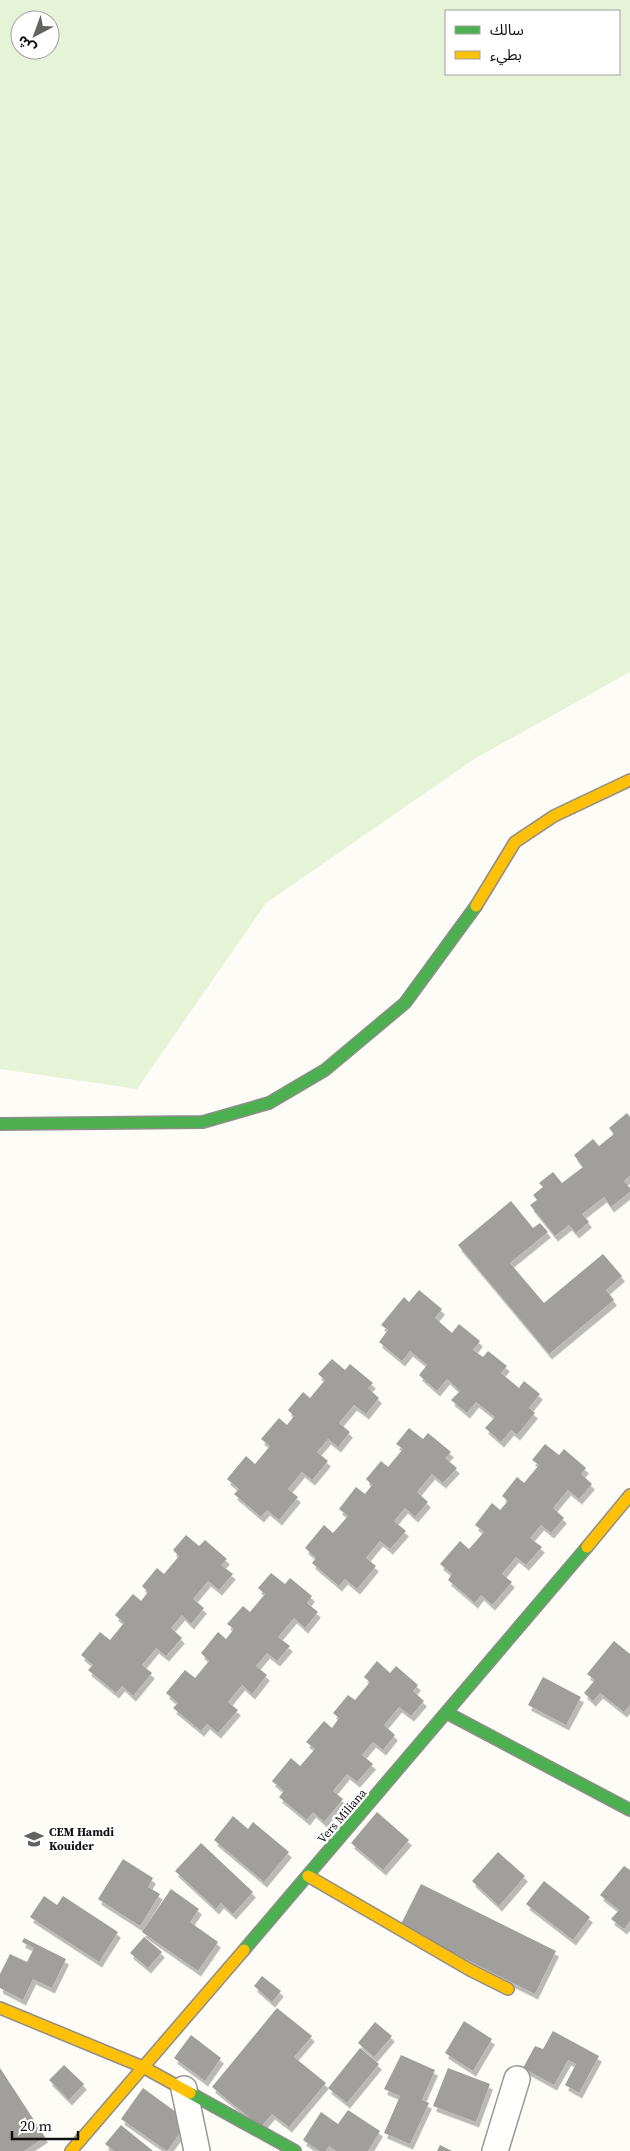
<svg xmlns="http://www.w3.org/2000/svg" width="630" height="2151" font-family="'Source Serif 4','Noto Sans Arabic',serif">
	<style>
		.green { fill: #e7f3d7; fill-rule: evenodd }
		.building { fill: #a19f9c; filter: url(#shadow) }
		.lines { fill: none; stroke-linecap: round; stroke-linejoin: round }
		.street-casing { stroke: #979795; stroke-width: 28 }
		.fast-casing { stroke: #8e8d8b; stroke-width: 14 }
		.slow-casing { stroke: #8e8d8b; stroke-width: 14 }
		.street { stroke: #fffffe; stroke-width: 25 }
		.fast { stroke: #4caf50; stroke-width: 11 }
		.slow { stroke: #ffc107; stroke-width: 11 }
		.labels { text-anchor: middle; stroke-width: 5; stroke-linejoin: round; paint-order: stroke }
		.street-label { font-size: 12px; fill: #111; stroke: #fff }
		.poi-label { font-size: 12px; font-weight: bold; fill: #111; stroke: #fff; text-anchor: start }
	</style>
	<defs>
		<filter id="shadow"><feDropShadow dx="3" dy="5.5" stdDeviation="0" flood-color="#0004"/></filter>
	</defs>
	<rect width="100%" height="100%" fill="#fdfcf7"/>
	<path class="green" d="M0,0H630V672L476,758L266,903L137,1089L0,1069ZM446,11H619V74H446ZM20,20H50V50H20Z"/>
	<path class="building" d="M627,1113L630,1117V1176L624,1181L630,1188V1192L611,1207L604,1197L582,1214L589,1222L576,1233L569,1225L555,1236L530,1205L537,1200L533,1195L543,1187L539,1183L553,1172L562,1183L583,1167L574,1155L593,1139L599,1146L614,1134L609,1128Z
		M511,1201L533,1228L540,1223L548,1232L510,1263L544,1303L603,1254L622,1276L606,1290L614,1300L549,1354L458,1245Z
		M419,1290L442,1309L435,1318L452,1333L459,1324L480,1341L473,1350L483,1357L488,1351L507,1366L501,1373L519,1388L524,1381L540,1394L529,1408L535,1413L517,1435L511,1430L501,1442L485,1428L495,1417L476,1402L467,1413L451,1400L460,1391L447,1379L437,1391L419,1375L427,1365L410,1351L402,1361L379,1342L388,1330L381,1325L404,1297L409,1302Z
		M332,1359L345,1370L350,1364L373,1383L368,1388L379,1398L366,1414L354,1405L339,1423L350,1432L338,1447L328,1439L317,1452L328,1461L312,1480L302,1472L288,1489L298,1497L279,1520L267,1510L261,1517L234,1494L239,1489L227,1479L246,1456L255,1464L270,1446L261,1439L279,1418L287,1425L294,1416L288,1410L303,1392L310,1398L325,1380L318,1374Z
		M409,1428L423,1439L428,1433L451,1452L445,1458L457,1468L443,1483L432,1474L417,1492L428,1502L415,1517L405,1508L394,1521L406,1531L390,1549L380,1541L366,1558L376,1566L357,1589L345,1579L339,1586L312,1563L316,1558L305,1548L324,1525L333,1533L348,1516L339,1509L356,1487L365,1494L372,1485L366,1479L381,1461L388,1467L403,1449L396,1444Z
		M545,1444L559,1455L564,1449L586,1468L581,1474L592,1484L579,1499L568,1490L553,1508L564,1518L551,1533L541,1525L530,1538L542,1547L526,1565L516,1557L502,1574L512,1582L492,1605L481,1595L475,1603L448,1580L452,1574L440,1564L460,1541L469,1549L484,1532L475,1525L492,1503L500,1510L508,1501L502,1496L517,1477L524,1483L539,1465L532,1460Z
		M186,1535L199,1546L205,1540L227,1559L221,1565L233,1574L219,1590L208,1581L193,1599L204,1608L191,1624L182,1615L171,1628L182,1638L166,1656L156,1648L142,1665L152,1673L133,1696L122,1686L116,1693L88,1670L93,1665L81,1655L100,1632L110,1640L124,1623L115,1615L133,1594L141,1601L148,1592L142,1586L157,1568L164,1574L179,1556L173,1550Z
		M271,1573L285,1584L290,1578L312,1596L307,1603L318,1612L305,1628L294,1618L278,1637L290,1646L277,1661L267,1653L256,1666L267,1675L252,1694L242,1685L228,1702L238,1710L218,1733L207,1724L201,1731L173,1708L178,1703L166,1693L185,1670L195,1678L209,1661L201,1653L218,1632L226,1639L234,1629L227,1624L243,1606L250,1612L265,1594L258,1588Z
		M614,1641L630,1654V1705L624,1712L600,1693L593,1701L584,1693L595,1680L587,1674Z
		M377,1661L390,1673L396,1666L418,1685L413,1691L424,1701L411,1716L399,1707L384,1725L395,1735L383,1750L373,1742L362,1755L373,1764L357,1782L347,1774L333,1791L343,1799L324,1822L313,1812L307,1820L279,1797L284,1791L272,1781L291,1758L300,1766L315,1749L306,1742L324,1721L332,1728L339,1718L333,1713L348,1695L355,1700L370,1682L364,1677Z
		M543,1677L581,1697L566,1725L528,1705Z
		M377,1812L409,1840L383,1870L351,1843Z
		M233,1816L248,1829L253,1822L289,1852L264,1882L214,1840Z
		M201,1843L253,1892L233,1914L221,1903L216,1909L175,1871Z
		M498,1852L525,1876L499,1906L472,1881Z
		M123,1859L153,1878L148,1887L160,1894L140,1926L98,1899Z
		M624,1866L630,1870V1921L624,1929L611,1919L619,1910L600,1895Z
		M544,1881L590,1917L573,1940L526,1904Z
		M421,1884L556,1951L535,1994L400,1926Z
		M171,1889L199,1909L190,1922L218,1942L198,1971L142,1932Z
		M44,1896L57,1905L63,1896L118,1932L99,1962L30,1917Z
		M144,1937L162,1952L148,1968L130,1953Z
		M24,1938L66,1959L52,1988L33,1979L23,2000L0,1988V1974L10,1954L27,1962L34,1948L22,1942Z
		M262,1976L281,1991L272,2002L254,1986Z
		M277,2008L312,2036L294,2057L326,2083L289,2127L272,2114L261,2127L212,2087Z
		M464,2021L492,2039L473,2071L445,2053Z
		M375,2022L392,2036L374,2057L358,2043Z
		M553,2031L599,2056L579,2093L565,2085L576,2064L568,2060L554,2085L523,2068L535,2046L543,2049Z
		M191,2035L221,2058L205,2081L174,2058Z
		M360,2048L379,2064L347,2103L328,2088Z
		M401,2055L435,2070L422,2100L429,2103L410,2144L384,2133L400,2096L384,2089Z
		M64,2065L84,2084L69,2100L49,2080Z
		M0,2068L45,2137L24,2151H0Z
		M448,2068L490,2084L476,2122L433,2106Z
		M143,2088L180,2115L183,2129L167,2151L121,2119Z
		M348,2110L380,2131L368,2151H336L329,2146L326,2151H319L303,2140L321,2112L338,2124Z
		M121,2125L153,2151H114L105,2144Z
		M440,2145L452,2151H437Z"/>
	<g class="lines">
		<g class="street-casing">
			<path id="street" d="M184,2089L197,2151
				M495,2151L517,2079"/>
		</g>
		<g class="fast-casing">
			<path id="fast" d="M0,1124L203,1122L269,1103L325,1070L405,1003L476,906
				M447,1713L630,1810
				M244,1950L587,1547
				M190,2093L295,2151"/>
		</g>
		<g class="slow-casing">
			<path id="slow" d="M476,906L515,842L554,816L630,780
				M587,1547L630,1495
				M308,1876L470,1970L508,1989
				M0,2008L143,2067L190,2093
				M71,2151L244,1950"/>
		</g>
		<use href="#street" class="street"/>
		<use href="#fast" class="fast"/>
		<use href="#slow" class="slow"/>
	</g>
	<defs>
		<g id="school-bare" transform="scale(1.5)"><path d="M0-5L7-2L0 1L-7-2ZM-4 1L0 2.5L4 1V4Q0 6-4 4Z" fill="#646362" stroke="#fff" stroke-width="2.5" paint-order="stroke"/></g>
	</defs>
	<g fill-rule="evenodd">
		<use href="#school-bare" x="34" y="1839"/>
	</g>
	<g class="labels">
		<g class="street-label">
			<text transform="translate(342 1816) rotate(-49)" y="4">Vers Miliana</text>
		</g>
		<g class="poi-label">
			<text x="49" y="1836">CEM Hamdi<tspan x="49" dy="14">Kouider</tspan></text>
		</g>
	</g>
	<rect x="445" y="10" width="175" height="65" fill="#ffffff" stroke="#a0a0a0"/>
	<rect x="455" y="26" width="25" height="8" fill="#4caf50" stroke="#a0a0a0"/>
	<text x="490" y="35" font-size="15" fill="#111111">سالك</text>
	<rect x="455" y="51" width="25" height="8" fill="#ffc107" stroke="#a0a0a0"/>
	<text x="490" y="60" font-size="15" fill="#111111">بطيء</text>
	<g transform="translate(35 35) rotate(221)"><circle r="24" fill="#ffffff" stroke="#a0a0a0"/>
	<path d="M0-4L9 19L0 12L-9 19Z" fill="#646362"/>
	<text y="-8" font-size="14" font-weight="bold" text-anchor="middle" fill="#111111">ش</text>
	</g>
	<path d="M12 2131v8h66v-8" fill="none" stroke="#111111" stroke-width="2.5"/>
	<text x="20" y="2131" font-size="15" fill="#111111" stroke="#ffffff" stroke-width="4" paint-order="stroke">20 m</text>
</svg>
